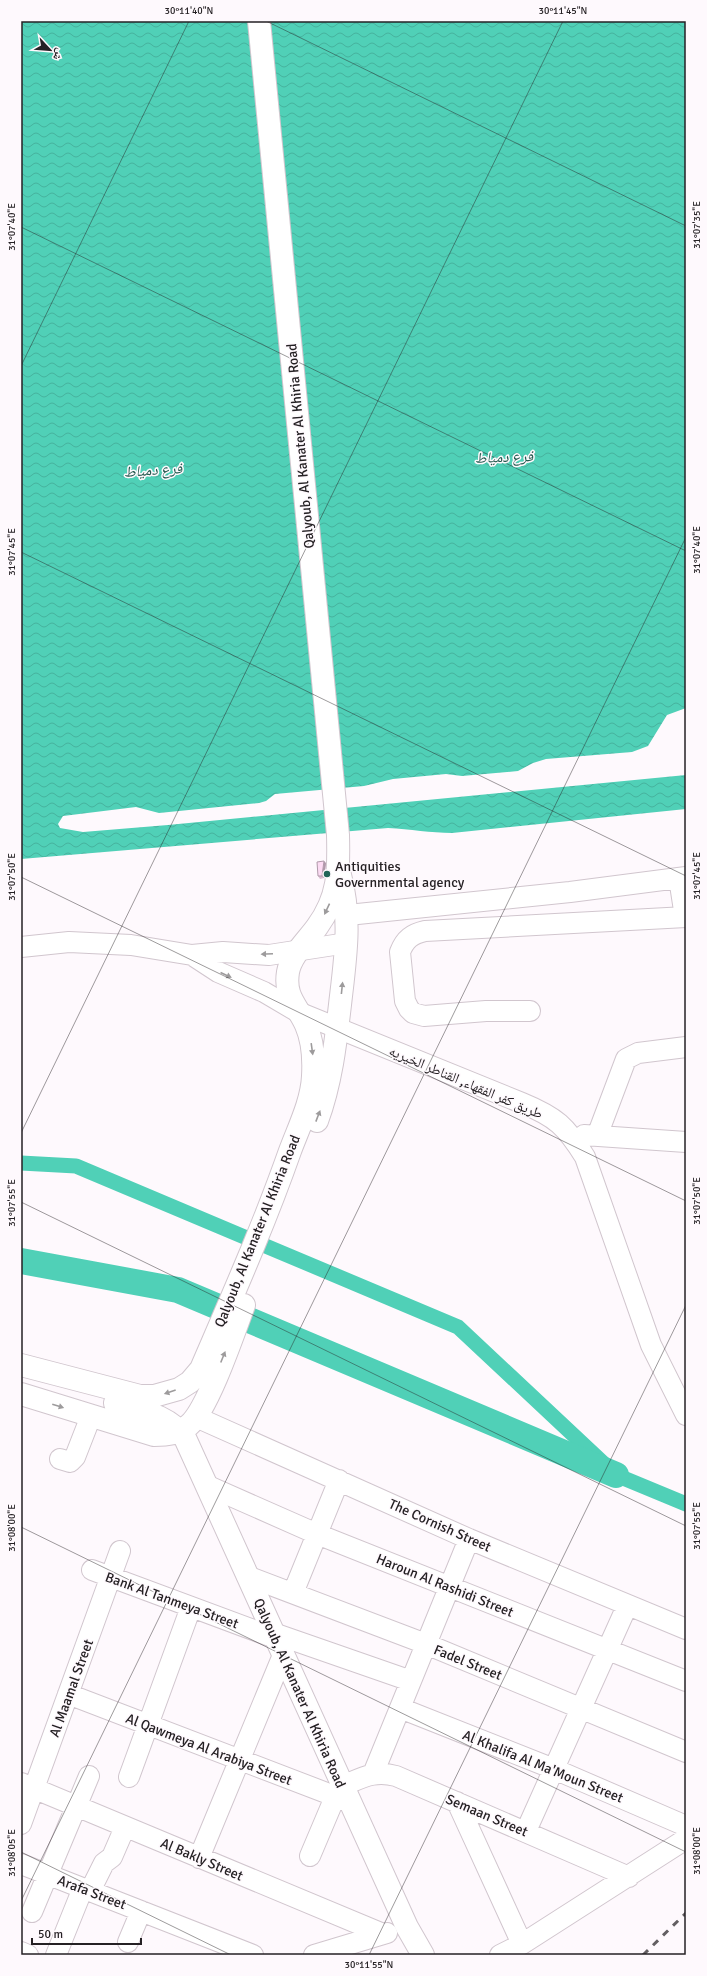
<svg xmlns="http://www.w3.org/2000/svg" width="707" height="1976" font-family="Signika,'Noto Naskh Arabic',sans-serif">
	<style>
		.water { fill: url(#water-waves) }
		.lines { fill: none; stroke-linecap: round; stroke-linejoin: round }
		.canal { stroke: #50d0b7; stroke-width: 15 }
		.river { stroke: #50d0b7; stroke-width: 26 }
		.minor-casing { stroke: #d1c6ce; stroke-width: 22 }
		.major-casing { stroke: #d1c6ce; stroke-width: 24 }
		.minor { stroke: #fff; stroke-width: 20 }
		.major { stroke: #fff; stroke-width: 22 }
		.rail { stroke: #635f62; stroke-width: 3; stroke-dasharray: 7 7; stroke-linecap: butt }
		.wall { fill: #d9bcd1 }
		.shaded-wall { fill: #b099aa }
		.building { fill: #fcdbf3; stroke: #b099aa }
		.oneway { fill: #9d9b9c }
		.ticks { fill: none; stroke: #252124; stroke-width: 1; stroke-opacity: 0.45 }
		.poi-dot { fill: #206558; stroke: #fef9fd; stroke-width: 1.5 }
		.labels { text-anchor: middle; stroke-width: 3; stroke-linejoin: round; paint-order: stroke }
		.street-label { font-size: 14px; fill: #252124; stroke: #fef9fd }
		.poi-label { font-size: 14px; fill: #252124; stroke: #fef9fd; text-anchor: start }
		.water-label { font-size: 15px; font-style: italic; fill: #24594e; stroke: #fef9fd }
		.neatline { fill: none; stroke: #252124; stroke-width: 1.5 }
		.ticks-label { font-size: 10px; text-anchor: middle; fill: #252124 }
	</style>
	<defs>
		<pattern id="water-waves" width="16" height="10" patternUnits="userSpaceOnUse"><rect width="16" height="10" fill="#50d0b7"/><path d="M0 5q4-4 8 0t8 0" fill="none" stroke="#46b29d"/></pattern>
	</defs>
	<rect width="100%" height="100%" fill="#fef9fd"/>
	<path class="water" d="M21,21H686V708L667,715L648,746L632,752L546,759L533,763L518,771L462,776L446,774L393,779L364,786L275,794L266,801L259,803L159,813L136,807L63,816L58,824L60,828L83,832L168,825L686,775V809L452,833C431,833 410,829 388,828L21,859Z"/>
	<g class="lines">
		<path class="canal" d="M21,1163L76,1166L458,1327L616,1475L686,1504"/>
		<path class="river" d="M21,1261L178,1290L616,1475"/>
		<g class="minor-casing">
			<path id="minor" d="M679,878L685,917
				M348,915L570,892L686,877
				M21,947L69,942L131,945L192,955L223,952L269,955L347,943
				M192,955L218,972L264,992L298,1012L522,1103C556,1117 566,1126 585,1157L651,1345L686,1415
				M530,1011H486L424,1016L413,1013L409,1009L405,1001L400,952C405,939 412,934 425,931L686,917
				M584,1135L686,1142
				M597,1136L626,1059L638,1053L686,1047
				M196,1417L469,1539L686,1629
				M60,1459L70,1462L75,1457L91,1416
				M206,1485L317,1534L686,1681
				M92,1570L275,1638
				M247,1576L426,1644L686,1752
				M293,1593L339,1480
				M273,1633L411,1681
				M68,1694L350,1802
				M400,1708L554,1769L686,1826
				M373,1774L469,1539
				M129,1777L191,1607
				M21,1783L383,1934
				M342,1786C362,1778 374,1770 396,1776L629,1877
				M457,1802L522,1944
				M21,1824L120,1551
				M526,1831L627,1606
				M310,1856L335,1797
				M199,1858L283,1655
				M21,1864L253,1955
				M90,1891L104,1863L112,1857L125,1827
				M32,1912L89,1776
				M128,1942L141,1911
				M21,1952L28,1955
				M56,1955L83,1888
				M314,1955L387,1933
				M500,1955L522,1944L686,1839"/>
		</g>
		<g class="major-casing">
			<path id="major" d="M317,1121C332,1080 336,1039 341,996C346,954 351,916 340,875
				M21,1365L140,1396H154L179,1389L190,1382L201,1369C232,1297 264,1225 290,1151C299,1127 312,1101 313,1076C314,1059 313,1041 306,1025C297,1005 284,997 288,972C291,955 307,941 317,927C339,897 339,871 338,835L259,21
				M21,1394L154,1435C167,1435 179,1434 189,1425C208,1409 234,1332 244,1305
				M115,1403C141,1411 169,1415 185,1438L407,1927L423,1955"/>
		</g>
		<use href="#minor" class="minor"/>
		<use href="#major" class="major"/>
		<path class="rail" d="M643,1955L686,1913"/>
	</g>
	<path class="wall" d="M326,863L324,878L320,879L318,876Z"/>
	<path class="shaded-wall" d="M324,861L326,863L324,878L322,876Z"/>
	<path class="building" d="M324,861L322,876H318L317,862Z"/>
	<defs><path id="oneway-solid" d="M-6-.8H1V-3.2L6.5 0L1 3.2V.8H-6Z"/></defs>
	<g class="oneway">
		<use href="#oneway-solid" transform="translate(327 909) rotate(115)"/>
		<use href="#oneway-solid" transform="translate(267 954) rotate(178)"/>
		<use href="#oneway-solid" transform="translate(226 975) rotate(25)"/>
		<use href="#oneway-solid" transform="translate(342 988) rotate(-84)"/>
		<use href="#oneway-solid" transform="translate(312 1049) rotate(82)"/>
		<use href="#oneway-solid" transform="translate(318 1116) rotate(-69)"/>
		<use href="#oneway-solid" transform="translate(223 1357) rotate(-68)"/>
		<use href="#oneway-solid" transform="translate(170 1392) rotate(161)"/>
		<use href="#oneway-solid" transform="translate(58 1406) rotate(17)"/>
	</g>
	<path class="ticks" d="M266,21L686,226M21,227L686,551M21,366L189,21M21,552L686,876M21,877L686,1201M21,1133L563,21M21,1202L686,1526M21,1527L686,1852M21,1852L231,1955M21,1901L686,537M369,1955L686,1305"/>
	<circle class="poi-dot" cx="327" cy="874" r="4"/>
	<g class="labels">
		<g class="street-label">
			<text transform="translate(300 446) rotate(-95)" y="5">Qalyoub, Al Kanater Al Khiria Road</text>
			<text transform="translate(466 1082) rotate(23)" y="5">طريق كفر الفقهاء, القناطر الخيريه</text>
			<text transform="translate(257 1231) rotate(-68)" y="5">Qalyoub, Al Kanater Al Khiria Road</text>
			<text transform="translate(440 1525) rotate(24)" y="5">The Cornish Street</text>
			<text transform="translate(445 1585) rotate(22)" y="5">Haroun Al Rashidi Street</text>
			<text transform="translate(172 1600) rotate(20)" y="5">Bank Al Tanmeya Street</text>
			<text transform="translate(468 1662) rotate(22)" y="5">Fadel Street</text>
			<text transform="translate(71 1688) rotate(-70)" y="5">Al Maamal Street</text>
			<text transform="translate(300 1693) rotate(66)" y="5">Qalyoub, Al Kanater Al Khiria Road</text>
			<text transform="translate(209 1749) rotate(21)" y="5">Al Qawmeya Al Arabiya Street</text>
			<text transform="translate(543 1766) rotate(22)" y="5">Al Khalifa Al Ma'Moun Street</text>
			<text transform="translate(487 1815) rotate(23)" y="5">Semaan Street</text>
			<text transform="translate(202 1859) rotate(23)" y="5">Al Bakly Street</text>
			<text transform="translate(92 1892) rotate(21)" y="5">Arafa Street</text>
		</g>
		<g class="poi-label">
			<text x="335" y="871">Antiquities<tspan x="335" dy="16">Governmental agency</tspan></text>
		</g>
		<g class="water-label">
			<text transform="translate(504 457) rotate(-2)" y="5">فرع دمياط</text>
			<text transform="translate(153 470) rotate(-4)" y="5">فرع دمياط</text>
		</g>
	</g>
	<rect width="707" height="1976" fill="none" stroke="#fef9fd" stroke-width="44"/>
	<g transform="translate(50 50) rotate(116)" stroke="#fef9fd" stroke-width="3" paint-order="stroke">
	<path d="M0-3L7 15L0 10L-7 15Z" fill="#252124"/>
	<text y="-6" font-size="11" font-weight="bold" text-anchor="middle" fill="#252124">ش</text>
	</g>
	<path d="M32 1938v6h109v-6" fill="none" stroke="#252124" stroke-width="2"/>
	<text x="38" y="1938" font-size="12" fill="#252124" stroke="#fef9fd" stroke-width="3" paint-order="stroke">50 m</text>
	<rect x="22" y="22" width="663" height="1932" class="neatline"/>
	<g class="ticks-label">
		<text x="189" y="14">30°11'40"N</text>
		<text x="563" y="14">30°11'45"N</text>
		<text transform="translate(696 225) rotate(-90)" y="4">31°07'35"E</text>
		<text transform="translate(11 227) rotate(-90)" y="4">31°07'40"E</text>
		<text transform="translate(696 550) rotate(-90)" y="4">31°07'40"E</text>
		<text transform="translate(11 552) rotate(-90)" y="4">31°07'45"E</text>
		<text transform="translate(696 876) rotate(-90)" y="4">31°07'45"E</text>
		<text transform="translate(11 877) rotate(-90)" y="4">31°07'50"E</text>
		<text transform="translate(696 1201) rotate(-90)" y="4">31°07'50"E</text>
		<text transform="translate(11 1203) rotate(-90)" y="4">31°07'55"E</text>
		<text transform="translate(696 1526) rotate(-90)" y="4">31°07'55"E</text>
		<text transform="translate(11 1528) rotate(-90)" y="4">31°08'00"E</text>
		<text transform="translate(696 1851) rotate(-90)" y="4">31°08'00"E</text>
		<text transform="translate(11 1853) rotate(-90)" y="4">31°08'05"E</text>
		<text x="369" y="1968">30°11'55"N</text>
	</g>
</svg>
